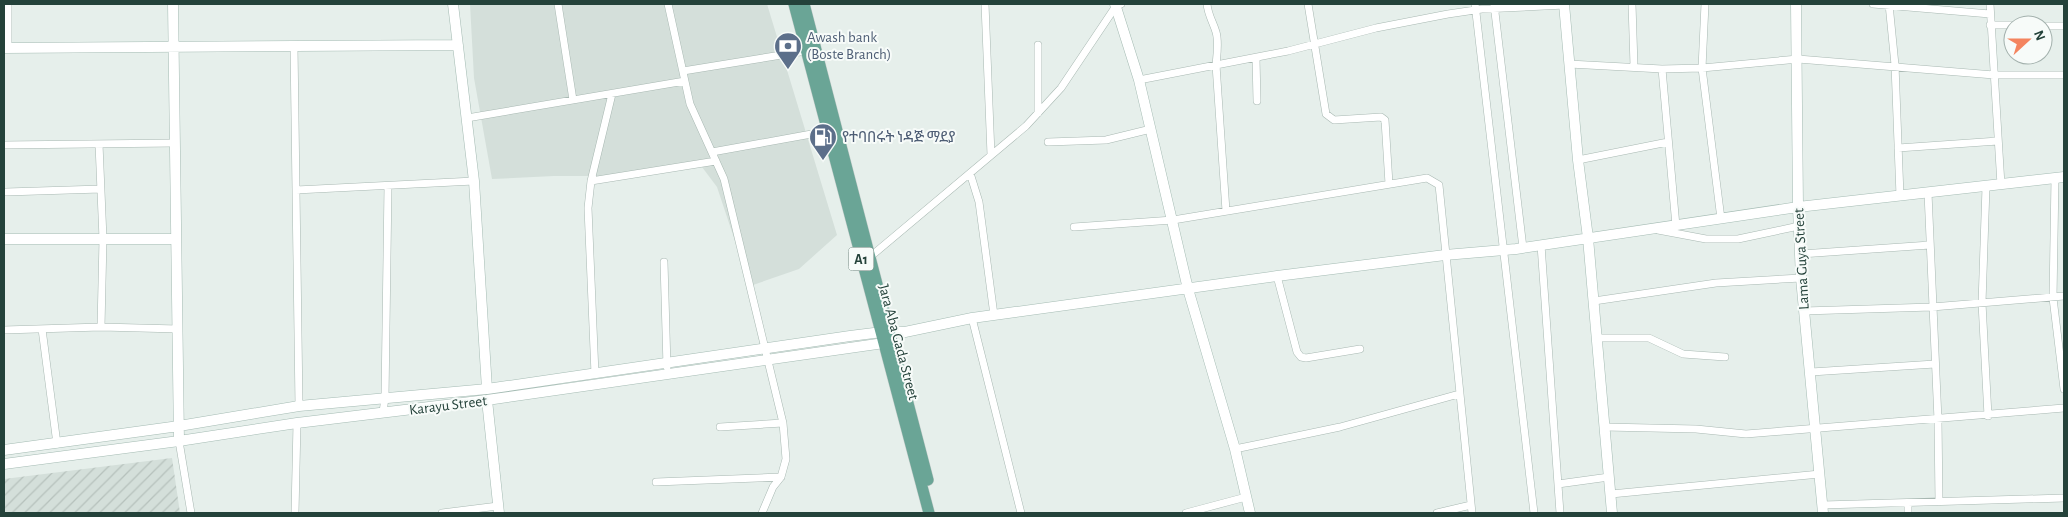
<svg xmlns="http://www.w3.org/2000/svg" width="2068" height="517" font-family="'Alegreya Sans','Noto Sans Ethiopic',sans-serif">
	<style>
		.built { fill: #d4dfda }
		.industrial { fill: url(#industrial-furrows) }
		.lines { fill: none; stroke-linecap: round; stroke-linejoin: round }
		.street-casing { stroke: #a8b8b2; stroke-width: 8 }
		.secondary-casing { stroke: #a4bbb3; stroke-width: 11 }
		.primary-casing { stroke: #c2cac8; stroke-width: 12 }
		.street { stroke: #fff; stroke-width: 7 }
		.secondary { stroke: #fff; stroke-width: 10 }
		.primary { stroke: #6aa596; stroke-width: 11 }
		.labels { text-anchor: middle; stroke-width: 4; stroke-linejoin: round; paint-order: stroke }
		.shield { fill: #f7fbf9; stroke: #637a73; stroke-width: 1 }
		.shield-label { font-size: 14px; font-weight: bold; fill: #24423a }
		.service-label { font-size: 15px; fill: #4e5e75; stroke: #f7fbf9; text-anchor: start }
		.street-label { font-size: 15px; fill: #24423a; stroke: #f7fbf9 }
	</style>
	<defs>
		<pattern id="industrial-furrows" width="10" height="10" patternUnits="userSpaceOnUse" patternTransform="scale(1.25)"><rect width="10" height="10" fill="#d4dfda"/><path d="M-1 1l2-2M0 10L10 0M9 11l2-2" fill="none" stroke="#b6c1bc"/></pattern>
	</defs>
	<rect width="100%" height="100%" fill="#e6efeb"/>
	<path class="built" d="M470,4H767L837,235L799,269L750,286L717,187L699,163L640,176H554L492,179L474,78Z"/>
	<path class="industrial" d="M172,458L180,513H4V479Z"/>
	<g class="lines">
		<g class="street-casing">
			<path id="street" d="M8,4V47
				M558,4L573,100
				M668,4L690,104L724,179L783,423L786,459L781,477L773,487L762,513
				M985,4L991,155
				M1207,4C1208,15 1213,22 1216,32C1219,42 1217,54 1216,65L1226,211
				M1308,4L1326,114L1334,120L1381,117L1385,120L1389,184
				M1475,4L1534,513
				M1494,4L1523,248
				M1632,4L1634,66
				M1705,4L1702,68L1721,219
				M1873,4L1990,14
				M1889,4L1895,65L1900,196
				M1990,4L2001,185
				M1990,25H2013
				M2043,26H2064
				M1038,45V113
				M294,46L299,406
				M1256,58L1257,101
				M1569,64L1662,69L1702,68L1798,59L1994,75H2064
				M1662,69L1676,226
				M683,71L806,51
				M1139,80L1288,51L1376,28L1448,14L1482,9L1565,5
				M467,118L685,81
				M1048,142L1106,140L1151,129
				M99,144L103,239L101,327
				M4,145L175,143
				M1898,148L1998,141
				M712,152L828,131
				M1578,160L1668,142
				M970,173L979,202L994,315
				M2055,178L2053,298L2064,389
				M591,181L716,161
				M1986,187L1982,303L1988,416
				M296,190L474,181
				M6,192L101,189
				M1928,193L1938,420L1939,502
				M1074,227L1173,220L1427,178L1439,185L1472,513
				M1658,230L1706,239H1738L1799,226
				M1541,245L1560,513
				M1801,254L1930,245
				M870,257L1026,126L1061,88L1116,6L1121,4
				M664,262L667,367
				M1277,276L1297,352L1301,357L1306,358L1360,349
				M1594,301L1716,283L1801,278
				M1804,311L1932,307L2064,296
				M972,318L1021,513
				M42,329L57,444
				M4,330L101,327L178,329
				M1597,338H1649L1683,354L1725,357
				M1811,372L1935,364
				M595,374L588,208L591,181L612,94
				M383,412L385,398L388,186
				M720,427L783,423
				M1605,427L1696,429L1746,434L2064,408
				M179,441L191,513
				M1235,449L1340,427L1459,394
				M656,482L781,477
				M1558,484L1609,477
				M1611,494L1820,474
				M1908,503V513
				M1823,505L2064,498
				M295,513L297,423
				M442,513L498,506
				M1186,513L1246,497
				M1437,513L1471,505"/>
		</g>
		<g class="secondary-casing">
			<path id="secondary" d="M173,4L179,441
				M453,4L474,181L487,389
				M1115,4L1139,80L1188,289L1235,449L1250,513
				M1564,4L1578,160L1588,238L1612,513
				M1796,4L1798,207L1801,278L1823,513
				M4,48L458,45
				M4,239H176
				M487,400L499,513
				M4,450L179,426L299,406L487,389L850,336L890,331L905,332L972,318L1277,276L1445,255L1516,249L1798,207L2064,177
				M4,464L179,441L297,423L487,400L891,342"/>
		</g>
		<g class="primary-casing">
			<path id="primary" d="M794,4L929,513
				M804,4L928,480"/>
		</g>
		<use href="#street" class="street"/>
		<use href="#secondary" class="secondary"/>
		<use href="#primary" class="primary"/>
	</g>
	<defs>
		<g id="bank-pin" transform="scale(1.4375)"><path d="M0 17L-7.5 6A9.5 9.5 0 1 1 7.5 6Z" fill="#5c6f8a" stroke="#f7fbf9"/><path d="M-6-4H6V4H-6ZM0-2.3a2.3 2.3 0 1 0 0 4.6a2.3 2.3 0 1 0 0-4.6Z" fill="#fff"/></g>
		<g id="fuel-pin" transform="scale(1.4375)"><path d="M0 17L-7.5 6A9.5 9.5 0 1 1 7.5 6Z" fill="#5c6f8a" stroke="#f7fbf9"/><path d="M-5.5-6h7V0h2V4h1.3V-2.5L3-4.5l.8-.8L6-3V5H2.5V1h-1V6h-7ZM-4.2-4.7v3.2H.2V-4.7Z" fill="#fff"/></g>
	</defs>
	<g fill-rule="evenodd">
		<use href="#bank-pin" x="788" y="46"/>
		<use href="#fuel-pin" x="823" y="137"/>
	</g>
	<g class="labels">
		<rect class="shield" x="848.5" y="247.5" width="25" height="23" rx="4"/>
		<g class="shield-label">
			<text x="861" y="264">A1</text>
		</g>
		<g class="service-label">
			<text x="807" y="42">Awash bank<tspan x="807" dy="17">(Boste Branch)</tspan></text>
			<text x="842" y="142">የተባበሩት ነዳጅ ማደያ</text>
		</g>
		<g class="street-label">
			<text transform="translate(1801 259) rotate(-93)" y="5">Lama Guya Street</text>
			<text transform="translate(899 342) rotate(75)" y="5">Jara Aba Gada Street</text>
			<text transform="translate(448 405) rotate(-7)" y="5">Karayu Street</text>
		</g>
	</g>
	<rect width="2068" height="517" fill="none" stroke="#24423a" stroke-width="10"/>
	<g transform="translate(2028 40) rotate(69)"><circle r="24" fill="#f7fbf9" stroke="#a3b1ad"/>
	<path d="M0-4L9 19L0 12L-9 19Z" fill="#f4845f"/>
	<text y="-8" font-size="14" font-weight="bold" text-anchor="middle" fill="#24423a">N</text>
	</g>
</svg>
